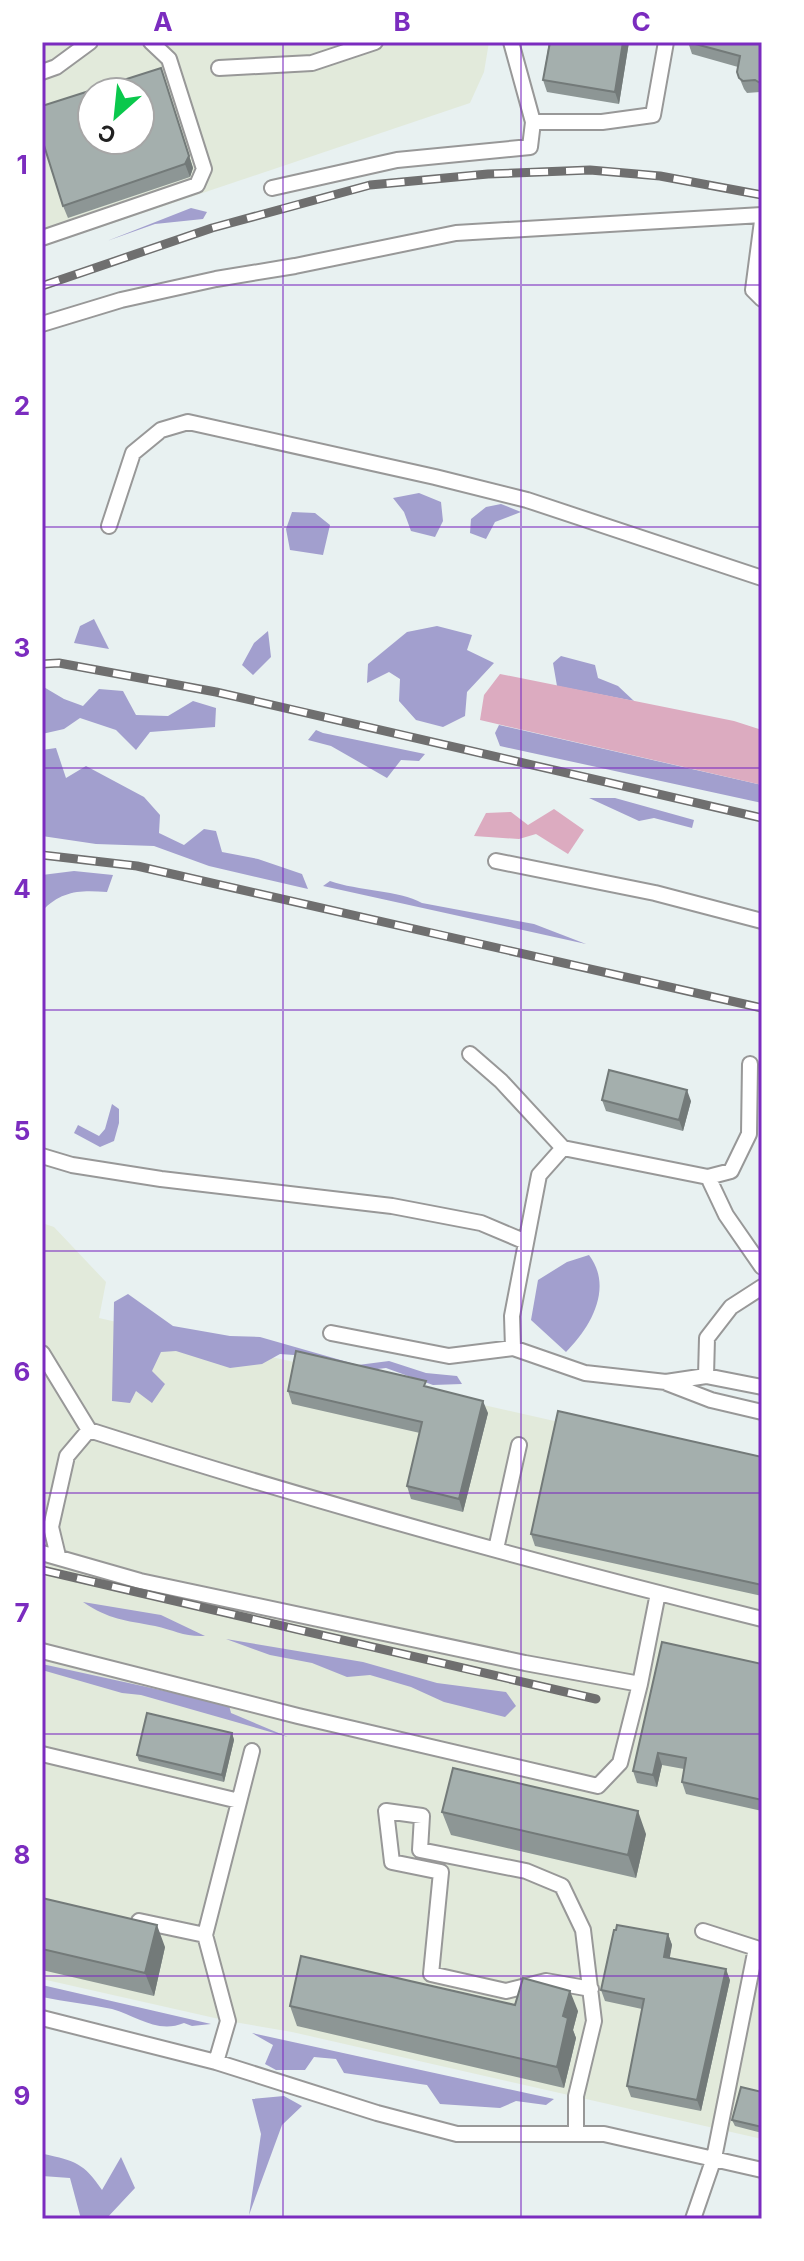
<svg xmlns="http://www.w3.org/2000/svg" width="804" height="2261" font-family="Inter,sans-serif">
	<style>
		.industrial { fill: #e2eadb; fill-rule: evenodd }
		.forest { fill: #a29fce }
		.water { fill: #dcabc0 }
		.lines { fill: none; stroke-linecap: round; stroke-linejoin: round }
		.lane-casing { stroke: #989898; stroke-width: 18 }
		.lane { stroke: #fff; stroke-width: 14 }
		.rail-casing { stroke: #6f6f6f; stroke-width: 9 }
		.rail { stroke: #fff; stroke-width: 6; stroke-dasharray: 18; stroke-linecap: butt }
		.wall { fill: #8d9695 }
		.shaded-wall { fill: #737a79 }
		.building { fill: #a4afad; stroke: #737a79; stroke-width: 2; fill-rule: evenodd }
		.grid { fill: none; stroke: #7b2cbf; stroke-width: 2; stroke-opacity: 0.55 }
		.neatline { fill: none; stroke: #7b2cbf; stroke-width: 3 }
		.grid-label { font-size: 26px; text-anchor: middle; font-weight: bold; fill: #7b2cbf }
	</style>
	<rect width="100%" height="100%" fill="#e8f1f1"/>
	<path class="industrial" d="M42,42H489L484,72L470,103L42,247ZM92,92H140V140H92Z
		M42,1223L54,1227L106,1282L99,1318L762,1468V2139L292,2032L228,2021L42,1979Z"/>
	<path class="forest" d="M191,208L207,212L203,219L155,224L107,241Z
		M419,493L441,502L443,521L435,537L411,531L404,512L393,498Z
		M501,504L521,512L495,522L486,539L470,533L471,519L486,507Z
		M292,512L315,513L330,525L323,555L290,550L286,529Z
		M94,619L109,649L74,643L80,626Z
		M437,626L472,635L467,650L494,663L467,692L465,716L443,727L416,720L399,701L400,679L389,672L367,683L368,664L407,632Z
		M268,631L271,657L253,675L242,665L254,643Z
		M561,656L595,665L598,678L618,686L634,701L557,686L553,663Z
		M42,686L64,699L83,706L99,689L123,691L136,715L168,716L193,701L216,708L215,727L150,732L136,750L116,730L80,718L64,729L42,734Z
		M499,725L762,785V803L500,746L495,733Z
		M316,730L323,733L425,754L419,761L401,760L387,778L331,746L308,740Z
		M56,748L66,778L86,766L144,797L160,815L159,833L184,845L204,829L216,831L222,852L258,859L302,874L308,889L209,866L154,846L96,844L42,836V750Z
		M589,798H615L694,820L692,828L654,818L639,821Z
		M74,871L113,875L107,892C81,890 62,890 42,911V875Z
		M330,881C358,891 399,890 422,903L534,924L586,944L323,886Z
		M112,1104L119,1109V1123L114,1141L100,1147L74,1133L78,1125L99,1136L105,1129Z
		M589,1255C614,1288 590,1328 566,1352L531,1320L538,1280L567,1262Z
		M128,1294L173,1326L230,1336L260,1337L358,1365L389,1361L426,1373L457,1376L462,1384L433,1385L386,1368L369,1370L308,1356L280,1354L262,1364L230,1368L176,1351L161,1352L152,1371L165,1384L152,1403L136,1391L130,1403L112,1401L114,1302Z
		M83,1602L161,1615L205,1636C184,1637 174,1630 155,1626C124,1620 110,1620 83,1602Z
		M226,1639L363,1662L437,1683L506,1692L516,1706L505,1717L444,1702L411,1687L370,1675L347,1677L312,1663L270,1655Z
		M42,1664L229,1705L231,1713L288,1737L141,1695L122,1693L42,1670Z
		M42,1985L211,2024L192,2026L184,2023C157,2034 137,2016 112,2009C89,2004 65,2002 42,1997Z
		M252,2033L554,2099L546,2105L516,2101L500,2108L440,2104L427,2085L344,2073L336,2059L314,2057L305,2070H276L265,2064L273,2045Z
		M284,2096L302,2106L282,2125L249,2215L261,2134L252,2099Z
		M44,2154C75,2161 84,2163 102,2190L121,2157L135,2188L106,2219H81L70,2178L42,2176Z"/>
	<path class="water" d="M500,674L734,721L762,730V785L480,720L484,695Z
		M554,809L584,830L568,854L536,834L519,839L474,836L486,813L511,812L528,825Z"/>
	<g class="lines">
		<g class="lane-casing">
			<path id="lane" d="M219,68L312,63L375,42
				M42,72L56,67L90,42
				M533,122H602L653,115L666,42
				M272,188L397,160L530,147L533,122L511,42
				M762,221L753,290L762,299
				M42,238L197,185L204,169L169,59L151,42
				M42,324L121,300L216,279L295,266L456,233L762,215
				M109,526L133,453L161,430L188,422L435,477L527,500L762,578
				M496,861L655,893L762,921
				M470,1054L501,1081L563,1148
				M42,1156L72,1165L161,1179L392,1206L481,1223L526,1242
				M708,1177L731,1171L749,1134L750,1064
				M331,1333L449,1356L513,1348L585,1373L666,1382L706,1376L762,1387
				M513,1348L512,1316L539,1175L563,1148L708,1177L726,1215L762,1267
				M42,1353L89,1430
				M706,1376L707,1338L731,1307L762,1287
				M667,1383L711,1400L762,1412
				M496,1549L519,1445
				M42,1553L140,1581L525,1663L640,1684
				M58,1556L51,1527L67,1456L89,1430C311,1501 536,1563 762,1619
				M42,1651L298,1716L598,1786L620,1763L640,1684L658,1593
				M42,1754L239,1801
				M139,1921L205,1935
				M703,1931L756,1948L714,2158
				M42,2018L216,2062L377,2113L457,2134H604L762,2170
				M216,2062L228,2021L205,1935L252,1751
				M576,2132V2096L594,2021L583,1930L562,1886L526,1871L420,1850L422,1816L386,1811L392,1862L441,1872L431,1974L506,1991L546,1981L591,1989
				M693,2219L714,2158"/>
		</g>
		<use href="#lane" class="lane"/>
		<g class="rail-casing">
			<path id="rail" d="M42,286L212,228L370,185L488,174L590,170L660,176L762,195
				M42,664L59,663L216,692L762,818
				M42,855L137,866L762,1008
				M42,1570L596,1699"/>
		</g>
		<use href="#rail" class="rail"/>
	</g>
	<path class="wall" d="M549,42H629L619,104L547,92L543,80Z
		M688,42H762V93L760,92L747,93L744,89L737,72L738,67L692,54Z
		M165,81L193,168L190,177L68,218L63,206Z
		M602,1100L691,1101L683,1131L606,1111Z
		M428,1387L488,1413L463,1512L411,1499L407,1486L420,1433L292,1404L288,1391Z
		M762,1457V1596L535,1546L531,1534Z
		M762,1664V1811L686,1794L682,1782L684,1769L662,1765L657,1787L637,1783L633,1771Z
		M232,1733L234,1740L224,1782L139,1761L137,1755Z
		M442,1812L646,1834L636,1878L451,1835Z
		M42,1898L165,1947L154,1996L42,1970Z
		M668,1934L672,1945L669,1958L730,1980L701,2111L631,2097L627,2086L642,2009L605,2001L601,1990Z
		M515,2005L578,2011L573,2030L576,2038L564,2088L297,2026L290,2006Z
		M762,2092V2133L735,2126L732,2120Z"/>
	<path class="shaded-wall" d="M623,42H629L619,104L615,92Z
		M165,81L193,168L190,177L185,164Z
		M687,1090L691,1101L683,1131L679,1120Z
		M483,1401L488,1413L463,1512L459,1499Z
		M232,1733L234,1740L224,1782L222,1775Z
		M658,1753L662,1765L657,1787L653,1775Z
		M638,1811L646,1834L636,1878L628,1855Z
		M157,1925L165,1947L154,1996L145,1973Z
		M668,1934L672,1945L668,1968L664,1957Z
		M726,1969L730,1980L701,2111L697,2100Z
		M570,1991L578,2011L573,2030L576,2038L564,2088L557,2067L563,2016Z"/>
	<path class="building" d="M550,42H623L615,92L543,80Z
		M688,42H762V84L755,80L743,81L739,78L737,72L740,56Z
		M161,68L189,156L185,164L63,206L42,139V106ZM92,92H140V140H92Z
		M609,1070L687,1090L679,1120L602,1100Z
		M296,1351L426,1381L424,1386L483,1401L459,1499L407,1486L422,1422L288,1391Z
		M558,1411L762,1457V1585L531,1534Z
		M662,1642L762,1664V1800L682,1782L686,1758L658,1753L653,1775L633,1771Z
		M147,1713L232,1733L222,1775L137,1755Z
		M453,1768L638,1811L628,1855L442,1812Z
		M42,1898L157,1925L145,1973L42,1949Z
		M617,1925L668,1934L664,1957L726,1969L697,2100L627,2086L644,1999L601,1990L614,1930H616Z
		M301,1956L515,2005L523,1978L570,1991L563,2016L568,2018L557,2067L290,2006Z
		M741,2087L762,2092V2127L732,2120Z"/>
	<path class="grid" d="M283,42V2219M521,42V2219M42,285H762M42,527H762M42,768H762M42,1010H762M42,1251H762M42,1493H762M42,1734H762M42,1976H762"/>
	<rect width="804" height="2261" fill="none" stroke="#ffffff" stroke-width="88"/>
	<g transform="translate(116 116) rotate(207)"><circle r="38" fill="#ffffff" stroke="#a6a6a6" stroke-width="2"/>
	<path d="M0-6L14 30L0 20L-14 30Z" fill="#0ac84c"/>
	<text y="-12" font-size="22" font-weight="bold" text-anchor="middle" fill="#212121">С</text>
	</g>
	<rect x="44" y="44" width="716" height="2173" class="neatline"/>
	<g class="grid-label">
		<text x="163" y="31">A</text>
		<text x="402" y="31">B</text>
		<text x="641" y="31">C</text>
		<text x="22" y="174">1</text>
		<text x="22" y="415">2</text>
		<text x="22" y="657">3</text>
		<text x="22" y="898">4</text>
		<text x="22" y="1140">5</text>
		<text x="22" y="1381">6</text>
		<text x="22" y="1622">7</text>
		<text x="22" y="1864">8</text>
		<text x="22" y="2105">9</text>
	</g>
</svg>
